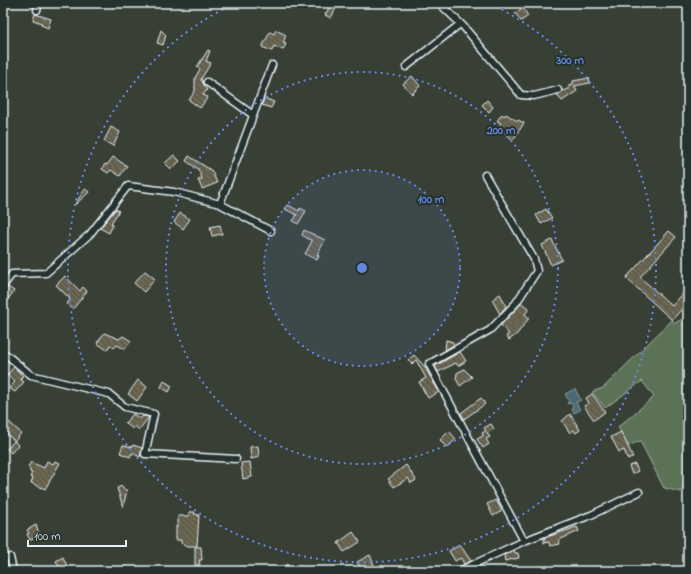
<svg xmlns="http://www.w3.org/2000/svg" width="691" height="574" font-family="'Indie Flower',sans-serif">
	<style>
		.grass { fill: #5b7256; stroke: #a2b2a7 }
		.water { fill: #4c6972; stroke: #8a9fa8 }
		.building { fill: url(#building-back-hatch); stroke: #e8f1f8 }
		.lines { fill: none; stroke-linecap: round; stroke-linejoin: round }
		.street-casing { stroke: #e8f1f8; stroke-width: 9 }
		.street { stroke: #26332d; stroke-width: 6 }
		.ring { fill: none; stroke: #6487e3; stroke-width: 2; stroke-dasharray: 2 4 }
		.centre { fill: #6487e3; stroke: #26332d; stroke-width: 2 }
		.ring-label { font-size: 12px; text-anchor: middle; font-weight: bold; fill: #6487e3; stroke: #26332d; stroke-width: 4; stroke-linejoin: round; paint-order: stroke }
	</style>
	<defs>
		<pattern id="building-back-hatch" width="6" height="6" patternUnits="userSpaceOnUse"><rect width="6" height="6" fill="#635e4c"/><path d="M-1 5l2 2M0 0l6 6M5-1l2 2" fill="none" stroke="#797667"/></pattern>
	</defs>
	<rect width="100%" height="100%" fill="#384036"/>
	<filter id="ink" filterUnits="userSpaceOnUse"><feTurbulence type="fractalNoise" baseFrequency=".025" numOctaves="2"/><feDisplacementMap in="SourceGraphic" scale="8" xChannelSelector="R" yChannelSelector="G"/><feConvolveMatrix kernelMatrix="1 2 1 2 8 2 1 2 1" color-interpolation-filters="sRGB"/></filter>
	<g filter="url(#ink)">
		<path class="grass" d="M688,316V480L681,492L664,488L640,441L628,446L618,427L654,397L642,381L605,408L592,392L603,388L672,320L675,323Z"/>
		<path class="water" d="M575,389L581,400L576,402L580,410L574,413L572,410L573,405L570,403L567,404L569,401L565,394Z"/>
		<path class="building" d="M332,3L337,6L331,18L325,15Z
			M523,8L528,16L521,21L515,13Z
			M35,14L51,19L48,28L41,25L42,23L33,20Z
			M161,30L166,35L163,45L157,43Z
			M276,30L286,35L283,43L286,44L283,50L274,46L272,51L262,47L270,32L274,34Z
			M208,50L210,51L206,61L211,63L201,79L207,90L203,95L208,97L200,108L189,100L195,91V78L200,69L197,67Z
			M412,76L420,86L412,94L403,84Z
			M589,78L590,83L574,86L577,91L562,101L557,95L562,91L569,89V85L573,84V81Z
			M264,98L274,102L271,108L262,105Z
			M487,100L493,107L489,112L482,105Z
			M502,114L504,116L506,114L517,121L518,120L524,123L513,140L498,127L501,123L497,121Z
			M111,127L120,132L113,146L104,141Z
			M174,155L180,161L171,169L165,163Z
			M189,156L212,171L217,183L202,189L198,180L202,179L198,169L186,161Z
			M113,157L127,166L120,176L111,170L108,173L102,169L105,164L107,165Z
			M85,189L89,192L76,204H75Z
			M288,205L299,211L300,208L306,211L298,224L293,221L297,215L285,209Z
			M116,209L119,211L111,223L113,225L109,233L100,228Z
			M546,209L552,218L541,224L536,215Z
			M180,213L190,219L183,229L174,222Z
			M220,225L222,234L212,236L210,227Z
			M304,230L325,240L317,255L319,256L317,260L305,254L312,241L302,235Z
			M669,231L676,237L640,277L672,306L688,288V302L672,320L626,278Z
			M552,240L562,260L551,265L542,245Z
			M145,271L155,279L144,292L134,283Z
			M65,276L80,291L83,287L87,291L73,309L67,304L70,299L56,285Z
			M8,287L14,291L3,306V293Z
			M500,294L506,306L500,314L492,300Z
			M522,303L529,309L525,314L529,318L517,334L509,340L506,336L509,334L501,325Z
			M104,333L119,339L123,336L131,341L125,349L117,345L114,348L110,345L107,350L97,343Z
			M446,340L453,342L454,345L445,350Z
			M460,352L466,361L458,366L456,363L438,372L435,366Z
			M414,355L425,367L439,392L428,398L419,382L426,378L416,360L412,364L408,360Z
			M14,367L23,376L20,379L24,382L15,392L9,388L15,382L7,375Z
			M464,369L472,377L460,386L456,379L457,373Z
			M138,380L147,387L137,401L128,394Z
			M164,381L172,386L169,392L161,387Z
			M592,394L605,412L594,420L584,406L589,403L586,398Z
			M481,398L485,404L464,419L461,413Z
			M133,414L140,419L143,416L149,417L139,430L135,426L133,429L125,423Z
			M570,414L580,430L576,433L574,430L570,433L562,421Z
			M8,421L21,433L15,441L3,431V427Z
			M491,424L494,429L487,433L490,437L486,439L489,444L483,448L477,439L483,436L482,433L486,431L484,428Z
			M449,431L456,439L447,448L440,440Z
			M621,432L633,457L628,460L624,450L619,452L611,437Z
			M14,441L18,445L11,453L7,449Z
			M123,445L132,447L133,445L142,448L140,457L132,453L130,457L120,453Z
			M258,446L259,457L251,459L250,447Z
			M47,461L53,464L55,461L60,463L45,489L31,483L33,478L30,477L32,473L30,472V468L28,467L31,462L44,468Z
			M250,462L252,477L243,479L241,463Z
			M635,464L638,471L632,474L629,466Z
			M406,465L416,480L411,483L408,478L394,487L388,479Z
			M122,486L124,490H127L123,507L117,488Z
			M496,500L502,511L493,516L487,504Z
			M189,512H195L194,514L199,515L197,546H188L181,543V540H176V526H178V516H189Z
			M36,525L39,534L30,540L27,534L29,533L27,530Z
			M577,527L579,531L559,540L560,544L550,546L549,542L544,543V538Z
			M353,532L360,542L344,552L338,543Z
			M460,545L471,561L464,564L461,558L455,561L449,551Z
			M195,547H201L202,560H199L200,565H195Z
			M514,550L515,553H518L519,558L505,561L504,555Z
			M370,555L374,565L362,571L357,562Z
			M63,557L69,571H61L56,561Z
			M287,564L291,569L298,564L303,571H286L283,567Z"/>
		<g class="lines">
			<g class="street-casing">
				<path id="street" d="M439,3L463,26L521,95L534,96L558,90
					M37,10L39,3
					M406,67L460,24
					M207,82L253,115
					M485,175L534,259L537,271L516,303L490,330L429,364L524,541
					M220,204L272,65
					M3,286L12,274L46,273L90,234L128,186L174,192L220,204L271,231
					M3,352L31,375L109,394L125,407L154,414L145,454L236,459
					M10,557L13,571
					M459,571L524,541L591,515L639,492"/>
			</g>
			<use href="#street" class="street"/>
		</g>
	</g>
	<circle cx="362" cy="268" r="98" fill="#6487e3" fill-opacity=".12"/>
	<g class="ring">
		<circle cx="362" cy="268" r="98"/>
		<circle cx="362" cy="268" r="196"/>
		<path d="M491 4A294 294 0 1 1 233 4"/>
	</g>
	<circle cx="362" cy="268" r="6" class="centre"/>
	<g class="ring-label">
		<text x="570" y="64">300 m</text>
		<text x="501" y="134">200 m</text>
		<text x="431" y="203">100 m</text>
	</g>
	<rect width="691" height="574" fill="none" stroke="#26332d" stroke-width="16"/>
	<rect x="8" y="8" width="675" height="558" fill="none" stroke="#e8f1f8" stroke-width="1.5" filter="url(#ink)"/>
	<path d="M28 540v6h98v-6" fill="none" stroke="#e8f1f8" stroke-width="2"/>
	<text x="34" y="540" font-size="12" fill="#e8f1f8" stroke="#26332d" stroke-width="3" paint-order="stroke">100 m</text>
</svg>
